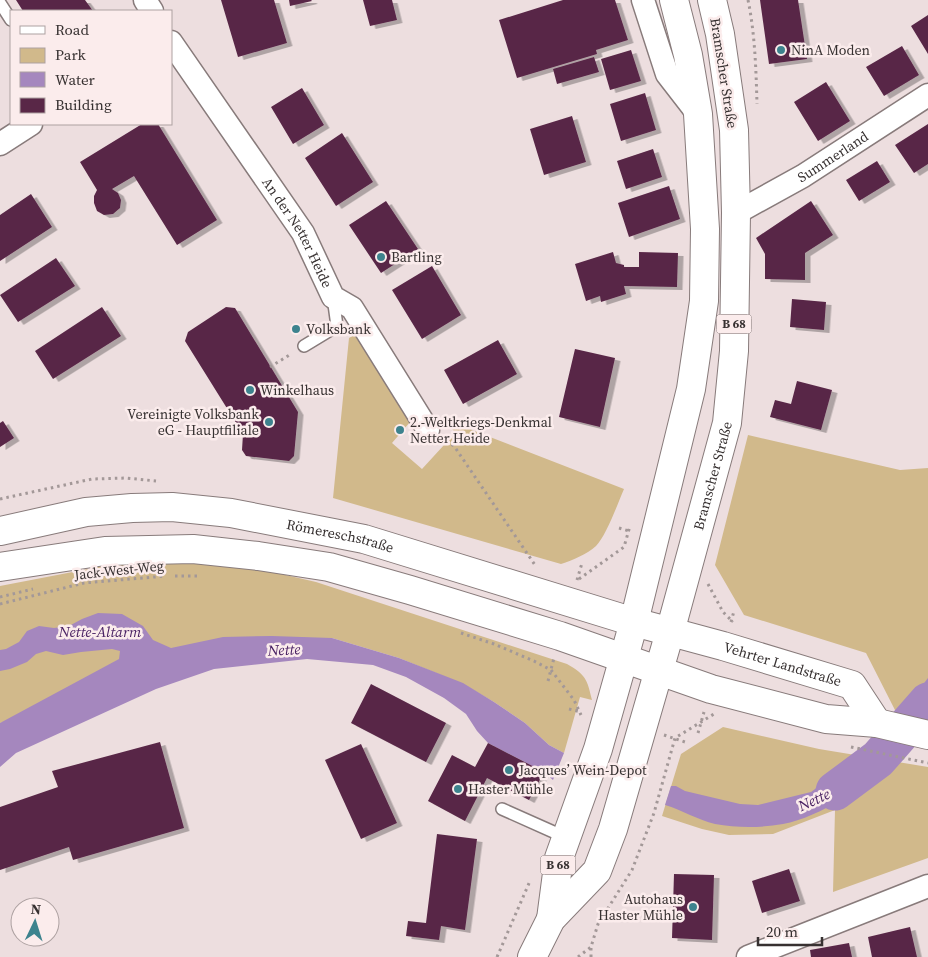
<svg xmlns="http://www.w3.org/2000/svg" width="928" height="957" font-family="'Source Serif 4',serif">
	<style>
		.green { fill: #d1b98b }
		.water { fill: #a587be }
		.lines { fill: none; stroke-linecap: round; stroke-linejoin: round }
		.river { stroke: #a587be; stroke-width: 39 }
		.building { fill: #592747; filter: url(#shadow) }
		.lane-casing { stroke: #887b7b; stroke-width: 14 }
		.street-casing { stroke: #887b7b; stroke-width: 25 }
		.secondary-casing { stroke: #887b7b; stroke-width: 30 }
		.primary-casing { stroke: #887b7b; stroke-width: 30 }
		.path { stroke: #a39898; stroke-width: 3; stroke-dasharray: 2.5 4; stroke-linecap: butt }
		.lane { stroke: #fff; stroke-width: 11 }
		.street { stroke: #fff; stroke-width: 22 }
		.secondary { stroke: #fff; stroke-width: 28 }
		.primary { stroke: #fff; stroke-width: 28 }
		.poi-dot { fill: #3d838e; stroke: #fbecec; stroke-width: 2 }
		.labels { text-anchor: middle; stroke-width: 5; stroke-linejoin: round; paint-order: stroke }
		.shield { fill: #fbecec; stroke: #726969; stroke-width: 1 }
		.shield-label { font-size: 12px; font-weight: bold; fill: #373131 }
		.poi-label { font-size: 14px; fill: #373131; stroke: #fbecec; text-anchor: start }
		.street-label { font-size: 14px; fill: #373131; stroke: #fbecec }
		.water-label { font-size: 15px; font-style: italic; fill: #4a2264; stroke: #fbecec }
	</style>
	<defs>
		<filter id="shadow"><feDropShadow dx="5.5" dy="3" stdDeviation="0" flood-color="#0004"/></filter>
	</defs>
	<rect width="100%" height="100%" fill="#eddedf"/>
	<path class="green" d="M356,334L410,422L392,443L422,469L455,433L446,420L624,489C618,503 606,536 596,546C587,554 573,560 561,564L333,498L349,338Z
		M748,435L900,470L928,468V721L896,712L866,653L744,615L715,565Z
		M176,562L251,567L316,582L567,664C586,675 587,679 592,700L580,697L564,753L549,745L525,723L494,702L463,684L399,658L332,638L0,723V586L109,565Z
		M723,727L819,749L928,767V858L833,892L835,810L773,834L729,835L702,829L662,816L681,754Z"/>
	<path class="water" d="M98,613L122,614L143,626L153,640L171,648L223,637L272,636L332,638L399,658L463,683L494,702L525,723L549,745L564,753L553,780L544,772L488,743L477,731L466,714L444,698L406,677L373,665L307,659L214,669L156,689L16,753L0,767V723L119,659L120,651L112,649L81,652L63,655L46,651L36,654L27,662L10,669L0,671V650L6,649L19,642L27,631L39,626L54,628L69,626L82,619Z
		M928,678V721L896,712L918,691Z
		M857,755L896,762C866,785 821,817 783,824C761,828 737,828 715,824C698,820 682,810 665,805L671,786H676L685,791L740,804L758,805L811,792L845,767Z"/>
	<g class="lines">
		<path class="river" d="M835,791L878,759L928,702"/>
	</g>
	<path class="building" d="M16,0H85L93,11H23Z
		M221,0H274L287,43L238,57Z
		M289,0H311L312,1L290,6Z
		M363,0H392L397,20L370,26Z
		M563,0H615L628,40L596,50L597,54L517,78L499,20Z
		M760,0H798L807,59L769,64Z
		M928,15V54L911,26Z
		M902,46L919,75L884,96L866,67Z
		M631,50L641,81L610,90L601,59Z
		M594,57L599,72L557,84L553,69Z
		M826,82L850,121L818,141L794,102Z
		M302,88L324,125L293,144L271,107Z
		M645,93L656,130L621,141L610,104Z
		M572,116L586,162L544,175L530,129Z
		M142,124H158L217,220L177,245L134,176L112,189L118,193L121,200L120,208L113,214L104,215L97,211L94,203V196L97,190L80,162Z
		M928,124V164L914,173L895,145Z
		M342,133L373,182L336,206L305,158Z
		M653,149L662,177L626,189L617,161Z
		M877,161L890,182L859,201L846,180Z
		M669,186L680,219L629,237L618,203Z
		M31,194L52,227L0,261V215Z
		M386,201L418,249L381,273L349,225Z
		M811,201L833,235L805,253V280L765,279V254L756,238Z
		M613,252L616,263L624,265V267H639V252L678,253L677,287L624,286L626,294L601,302L600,296L586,301L575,264Z
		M56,258L75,286L18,322L0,295Z
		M432,266L461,315L422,339L392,290Z
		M792,299L826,302L824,330L790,327Z
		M102,307L121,336L53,379L35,351Z
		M226,307L235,308L298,412L294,456L289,461L246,456L242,450L243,434L185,341L188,332Z
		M498,340L517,374L463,404L444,370Z
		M575,349L615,358L600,427L559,417Z
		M797,381L832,390L821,430L770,417L775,400L791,404Z
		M3,421L14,438L0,447V423Z
		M371,684L446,723L426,762L351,723Z
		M160,742L184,828L73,860L69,847L0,870V807L58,787L52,771Z
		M488,743L544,772L529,800L487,778L465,821L428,801L452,755L475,767Z
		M361,744L397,823L361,839L325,760Z
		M437,834L477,839L465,930L441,926L439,940L406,936L408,921L426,923Z
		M789,869L800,901L762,913L752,881Z
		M674,874L714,875L712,940L672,938Z
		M910,927L917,957H872L868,937Z
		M849,943L852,957H811L810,950Z"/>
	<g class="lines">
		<g class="lane-casing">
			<path id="lane" d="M0,3L11,20
				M304,346L337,326L333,297
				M502,809L567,838"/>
		</g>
		<g class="street-casing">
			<g id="street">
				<path d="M145,0L152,11"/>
				<path d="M643,0L667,74L698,114"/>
				<path id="s1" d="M171,42L303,233L333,297L352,308L428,430"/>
				<path d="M0,144L31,124"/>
				<path id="s2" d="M736,213L803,176L928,95"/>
				<path d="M748,957L928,886"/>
			</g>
		</g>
		<g class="secondary-casing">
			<g id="secondary">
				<path id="s3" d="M0,531L86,512L132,508L172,507L231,513L364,539L634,622L723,646L852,685L877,723"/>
				<path d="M0,567L105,551L193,549L258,556L329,567L410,590L560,636L711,689L826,719L877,723L928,735"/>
			</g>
		</g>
		<g class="primary-casing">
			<g id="primary">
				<path d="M551,919L559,858L598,749L634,622L691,389L704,301L705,229L698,114L688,55L674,0"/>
				<path id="s4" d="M532,957L551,919L597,871L613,829L670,632L727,423L734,351L736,213L734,130L720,34L712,0"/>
			</g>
		</g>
		<path class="path" d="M748,0C755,34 756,69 757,104
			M270,367L291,354
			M446,441L454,446L535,565
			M0,499L92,479L126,478L156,481
			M619,528L629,531
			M175,576H201
			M579,579L624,547L630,526
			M577,580L582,563
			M708,584L723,612L733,622
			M0,597L33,589
			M0,604L84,583L166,576
			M731,622L734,611
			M461,633L494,644L534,661L551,670L574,700L581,715
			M548,681L554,658
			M569,709L581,712
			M698,733L704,712
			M664,735L685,742
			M851,747L928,763
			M497,957L530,881
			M578,957L591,947
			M591,957V947L598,924L632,870L654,813L675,738L714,714"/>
		<use href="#lane" class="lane"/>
		<use href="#street" class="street"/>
		<use href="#secondary" class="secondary"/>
		<use href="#primary" class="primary"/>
	</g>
	<g class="poi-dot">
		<circle cx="781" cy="50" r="5"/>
		<circle cx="381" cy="257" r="5"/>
		<circle cx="296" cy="329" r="5"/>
		<circle cx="250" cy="390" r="5"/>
		<circle cx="269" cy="422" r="5"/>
		<circle cx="400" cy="430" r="5"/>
		<circle cx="509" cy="770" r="5"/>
		<circle cx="458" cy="789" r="5"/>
		<circle cx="693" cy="907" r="5"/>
	</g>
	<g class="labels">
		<g class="shield">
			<rect x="716.5" y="314.5" width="35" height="19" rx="4"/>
			<rect x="540.5" y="855.5" width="35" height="19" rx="4"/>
		</g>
		<g class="shield-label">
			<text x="734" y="328">B 68</text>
			<text x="558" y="869">B 68</text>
		</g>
		<g class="poi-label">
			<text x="791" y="55">NinA Moden</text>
			<text x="391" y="262">Bartling</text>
			<text x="306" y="334">Volksbank</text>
			<text x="260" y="395">Winkelhaus</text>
			<text x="259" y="419" text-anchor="end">Vereinigte Volksbank<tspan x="259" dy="16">eG - Hauptfiliale</tspan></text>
			<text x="410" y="427">2.-Weltkriegs-Denkmal<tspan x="410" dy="16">Netter Heide</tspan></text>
			<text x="519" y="775">Jacques’ Wein-Depot</text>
			<text x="468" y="794">Haster Mühle</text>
			<text x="683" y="904" text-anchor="end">Autohaus<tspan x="683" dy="16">Haster Mühle</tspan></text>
		</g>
		<g class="street-label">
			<text transform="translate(724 73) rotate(81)" y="5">Bramscher Straße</text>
			<text dy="5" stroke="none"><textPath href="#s2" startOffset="112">Summerland</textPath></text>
			<text dy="5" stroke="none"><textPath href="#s1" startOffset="229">An der Netter Heide</textPath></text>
			<text dy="5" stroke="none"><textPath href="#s4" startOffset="521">Bramscher Straße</textPath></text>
			<text dy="5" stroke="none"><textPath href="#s3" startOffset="345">Römereschstraße</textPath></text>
			<text transform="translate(119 570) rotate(-6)" y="5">Jack-West-Weg</text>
			<text dy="5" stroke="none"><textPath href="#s3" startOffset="806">Vehrter Landstraße</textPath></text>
		</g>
		<g class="water-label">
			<text x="100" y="637">Nette-Altarm</text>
			<text transform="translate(284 650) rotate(-3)" y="5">Nette</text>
			<text transform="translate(814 800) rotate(-25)" y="5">Nette</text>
		</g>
	</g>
	<rect x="10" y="10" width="162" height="115" fill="#fbecec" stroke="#ada1a1"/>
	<rect x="20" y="26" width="25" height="8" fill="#ffffff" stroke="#ada1a1"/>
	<text x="55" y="35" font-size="15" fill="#373131">Road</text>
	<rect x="20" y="48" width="25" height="15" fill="#d1b98b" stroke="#ada1a1"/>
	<text x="55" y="60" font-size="15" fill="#373131">Park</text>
	<rect x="20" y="72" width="25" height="15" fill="#a587be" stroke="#ada1a1"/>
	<text x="55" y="85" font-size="15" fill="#373131">Water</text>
	<rect x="20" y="98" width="25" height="15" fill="#592747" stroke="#ada1a1"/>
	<text x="55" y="110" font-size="15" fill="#373131">Building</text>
	<g transform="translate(35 922) rotate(4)"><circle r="24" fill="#fbecec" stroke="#ada1a1"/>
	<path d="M0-4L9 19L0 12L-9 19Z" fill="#3d838e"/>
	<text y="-8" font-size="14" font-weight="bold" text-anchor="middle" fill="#373131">N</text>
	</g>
	<path d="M758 937v8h64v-8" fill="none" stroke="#373131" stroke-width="2.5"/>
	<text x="766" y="937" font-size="15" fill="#373131" stroke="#fbecec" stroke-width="4" paint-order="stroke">20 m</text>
</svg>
